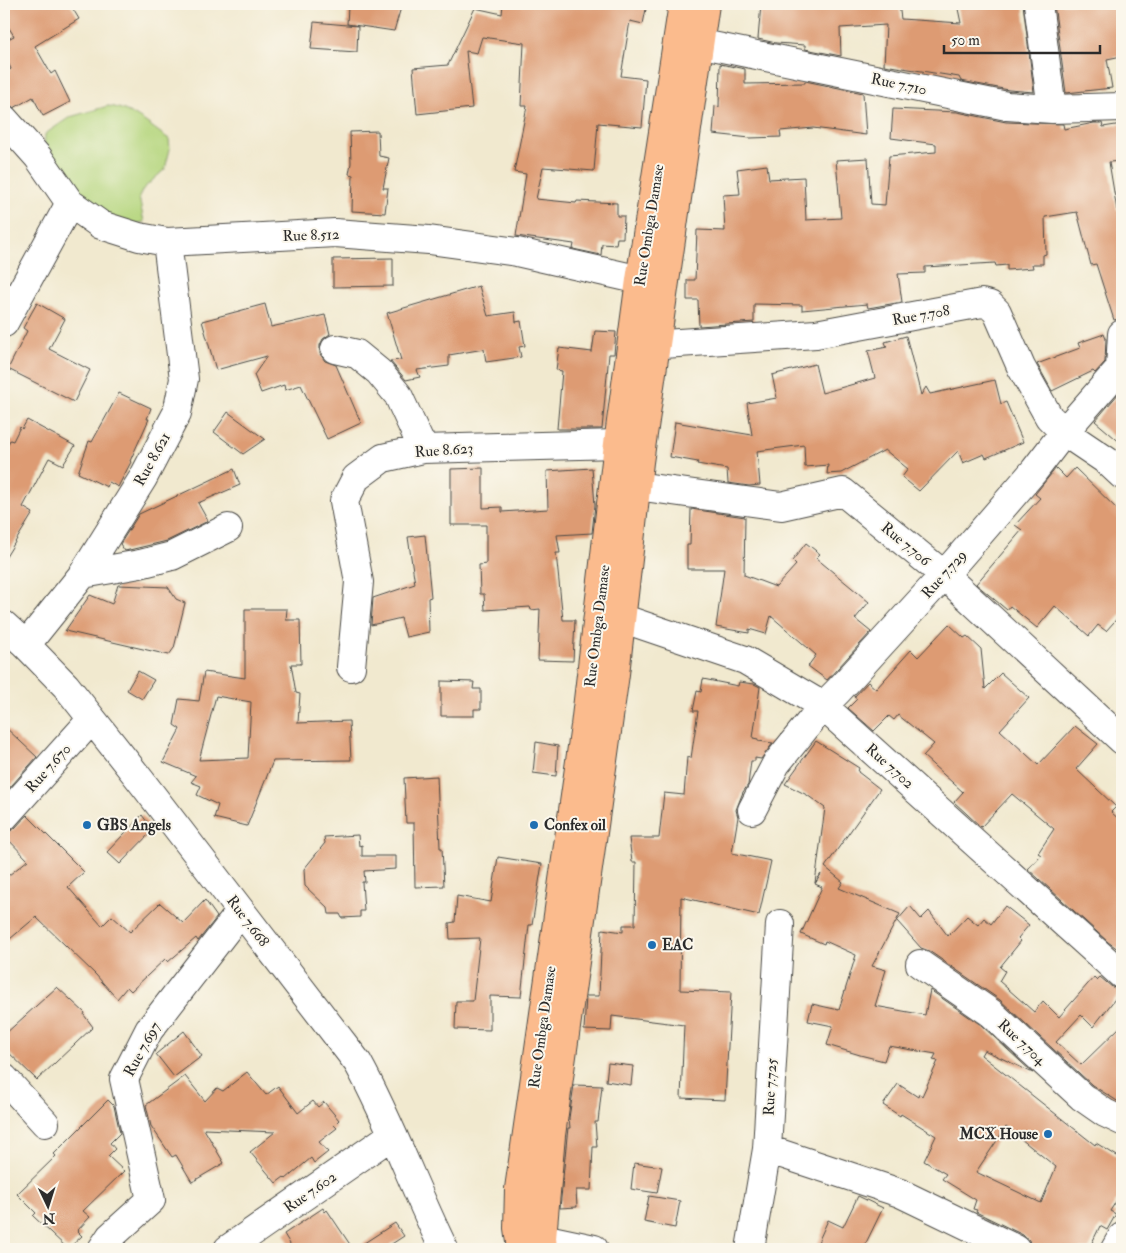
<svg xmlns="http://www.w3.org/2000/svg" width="1126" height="1253" font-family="'IM FELL Double Pica',serif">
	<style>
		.green { fill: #b5d67e; stroke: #708054 }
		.building { fill: #dd9b73; fill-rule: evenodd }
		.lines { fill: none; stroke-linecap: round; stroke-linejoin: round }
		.minor-casing { stroke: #494844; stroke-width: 30 }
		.major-casing { stroke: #494844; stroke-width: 30 }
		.minor { stroke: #fff; stroke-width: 28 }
		.major { stroke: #fbbb8d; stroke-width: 28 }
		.poi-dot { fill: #1f6fb2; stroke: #fbf7ec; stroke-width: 2 }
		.labels { text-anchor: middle; stroke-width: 4; stroke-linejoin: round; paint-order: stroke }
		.street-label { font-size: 15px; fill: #2b2b2b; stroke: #fbf7ec }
		.poi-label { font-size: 15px; font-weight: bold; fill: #2b2b2b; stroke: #fbf7ec; text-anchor: start }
	</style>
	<rect width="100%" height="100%" fill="#fbf7ec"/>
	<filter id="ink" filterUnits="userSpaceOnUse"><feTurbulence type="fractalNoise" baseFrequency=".02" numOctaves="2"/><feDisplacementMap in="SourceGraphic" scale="10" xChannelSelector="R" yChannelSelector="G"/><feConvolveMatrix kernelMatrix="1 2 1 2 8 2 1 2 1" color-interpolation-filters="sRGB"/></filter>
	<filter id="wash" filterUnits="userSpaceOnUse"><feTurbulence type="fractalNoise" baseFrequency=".0096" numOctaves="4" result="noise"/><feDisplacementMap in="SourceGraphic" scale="20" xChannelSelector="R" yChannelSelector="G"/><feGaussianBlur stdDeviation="1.12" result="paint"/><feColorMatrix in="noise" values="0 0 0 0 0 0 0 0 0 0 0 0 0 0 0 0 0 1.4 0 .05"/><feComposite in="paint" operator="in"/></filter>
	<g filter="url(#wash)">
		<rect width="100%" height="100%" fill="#f1e9cf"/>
		<path class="green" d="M108,106C131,108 150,126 169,139L170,149L165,169L143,189L139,197L144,222L126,226L82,207L44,152L45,134L70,117Z"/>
		<g id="blocks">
			<path class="building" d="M4,4H70L79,19L35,46L51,74L55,71L70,102L43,116L33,97L14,108L9,104H4V74L11,69L4,54V41L14,36L4,20Z
				M370,4H402L394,31L347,24L348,7L369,9Z
				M503,4H647L643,24L630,21L621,76L646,79L642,127L598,123L594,171L543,167L536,199L576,203L577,201L617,203V216H624L623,238H617L616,245L602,244L601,255L573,249L574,244L516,236L526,174L514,172L527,106H521L524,43L482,37L477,53L466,51L472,108L417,114L413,68L448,65L475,8L502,14Z
				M761,4H899L901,19L961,23L957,4H1023L1034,92L1009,90L961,81L959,77L884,65L886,25L840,28L841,56L805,49V45L776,43L758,39Z
				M1054,4H1122V56L1107,59L1112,88L1066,93Z
				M314,22L358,26L357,52L311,49Z
				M720,64L745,69V84L805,83V81L863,93L866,135L813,128L780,131L781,137L750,138L713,134L715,106L719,107Z
				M893,109L957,112L1006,122L1063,124L1064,129L1094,123H1102L1103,127L1122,124V161L1109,162L1117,210L1122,208V318L1114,320L1096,264L1091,265L1077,212L1045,217L1046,254L1043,255V264H1032L1033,268L1007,270V265L996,266L995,263L925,267V273L898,274L902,302L868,308L867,304L802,310V305L754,304V322L699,326L698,300H687V280H695L697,230L725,231L723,195L740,194L737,169L767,165L769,179L804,177L806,220L841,218L836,160L868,158L871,204L885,205L889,156L936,152V144L891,138Z
				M378,131L379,156L389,158L383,188H388L385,213L352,211L353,175L349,174L351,163L350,132Z
				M393,258V286L333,287V259Z
				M479,286L488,316L515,312L516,322L521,321L525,346L519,347L521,357L486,362L484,349L449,355V366L417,370L420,377L406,380L390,361L401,360L387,313Z
				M37,303L65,319L49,349L90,370L74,402L8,369L27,331L23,328Z
				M265,304L271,327L325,315L330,334L323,339L320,345V354L325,361L336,365L361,423L327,439L301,385L285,390L284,385L261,393L254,375L267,356L216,370L202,321Z
				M595,331L616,332L614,354H609L602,429H557L562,371L556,370L559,348L592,352Z
				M1104,334L1106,339L1105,362L1095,373L1093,371L1052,391L1037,364L1080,348L1078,343Z
				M906,336L921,395L926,387L930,394L995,380L1001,404L1006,402L1023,442L986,458L984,454L963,463L958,451L919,491L902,477L908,469L885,450L841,473L827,474L828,465L805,467L804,445L757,451L760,485L749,486L728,483L727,469L697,464L698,462L670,457L675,422L752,435L747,403L777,398L772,375L815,364L822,393L875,378L868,351L887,347L885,342Z
				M119,393L151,408L147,419H149L130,461L131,462L118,487L109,482L107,487L78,473L89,441L92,442Z
				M1119,393L1122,396V444L1095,421Z
				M228,412L251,429L265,439L243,454L214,432Z
				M27,420L75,446L63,465L49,458L23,507L33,513L4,560V453L10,440L13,441L20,427L22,429Z
				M483,468V508L502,507V512L548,509L547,471L592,468L595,505L592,533L557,535L560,553H556L563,620H575L573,661L538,660L540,609L531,610L530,607L485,610L484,594H480L479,565L486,564V525H451V469Z
				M1056,468L1066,478L1075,468L1122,514V613L1106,631L1098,625L1089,636L1055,606L1037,628L1010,606L1007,610L976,584L1022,530L1015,525L1040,498L1035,494Z
				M234,469L240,485L198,503L208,521L167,541L125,551L120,544L139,514Z
				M691,509L745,517L744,575L776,587L796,565L792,561L806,543L820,554L816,558L869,602L855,619L871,632L827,680L808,666L816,655L771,616L766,634L749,629V633L716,627L724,569H687V545H690Z
				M425,535L431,597L428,598L429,632L406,637L401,618L371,625L373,598L415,584L408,537Z
				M118,585L168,587L176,599L185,603L174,648L169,655L65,631L90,595L112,604Z
				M245,609H287L286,620H300L301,664H291L296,693L300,694L298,723L349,721L351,760L273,761L247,826L214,818L218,805L197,795L201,786L191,782L196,776L163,762L180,729L174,725L179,699L199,701L204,672L245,678ZM216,696L251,702L248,758L199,760Z
				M949,624L964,638L967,636L981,649L985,689L1001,673L1029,698L1000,730L1038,765L1075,726L1098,744L1076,769L1116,807L1111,812L1122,822V952L1108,942L1028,869L1041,855L1038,853L1054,829L1012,794L981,827L954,802L963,792L923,756L934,744L898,715L894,720L889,716L874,731L848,708L857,699L854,697L868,682L876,689L911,650L918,657Z
				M138,671L154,680L142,699L127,690Z
				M703,679L738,686L739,682L754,684L760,687L753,738L758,739V741L773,743L761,759L755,758V761H751L748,785L743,792L736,810L738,817L732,853L771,861L759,915L681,897L680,990L731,992L725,1100L681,1098L684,1025L612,1016L611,1031L584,1030L586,996H599L602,929L623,932V925H635L636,862H632L629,838H659L664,793L684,795L687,757L691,758L698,711H693L697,691L701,692Z
				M441,681L474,682L473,689H481V709H474V716H441Z
				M4,726L37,757L4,794Z
				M816,741L859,768L858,772L880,789L825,867L843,882L839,888L900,914L872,966L886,970L875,1006L925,1015L930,990L981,1025L1033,1073L984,1050L981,1055L1095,1145L1096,1143L1122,1159V1192L1110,1211L1116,1214L1107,1230L1100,1226L1089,1249H1041L1030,1244L1029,1240L1023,1235L976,1212L977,1210L973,1209L976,1200L942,1179L946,1174L924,1161L936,1136L901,1114L900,1116L883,1105L898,1084L918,1097L919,1094L922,1096L938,1061L933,1060L936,1054L889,1046L884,1061L860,1055L827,1045L833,1026L808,1021L812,1004L839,1010L856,955L825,941L824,944L801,934L822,887L815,884L821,874L815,883L825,808L807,795L785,784ZM1006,1127L1056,1167L1041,1203L976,1172Z
				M536,742L558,746L556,776L533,773Z
				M437,776L440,848H442L444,886L415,887L414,823H406L404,778Z
				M27,815L84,872L68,887L102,926L112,916L130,932L160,903L183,923L205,900L217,917L198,941L196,938L168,962L165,959L131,991L127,987L117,999L96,975L36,917L4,944V879L28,860L4,835V832H9L15,828Z
				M142,815L153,830L120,864L107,852Z
				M358,835L359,846L362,845V856H396V869L364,871L365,882H362L364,911H360V917L342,918L340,914H329L328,908L305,886L304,869L325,843L324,837Z
				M498,857L542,864L532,925H529L521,997L490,996V1030L455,1029L456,1001H473L480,938L450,939L449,923L455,922L457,896L491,902Z
				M910,906L921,919L929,911L948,936L967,916L978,925L984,918L991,924L1005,906L1029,925L1018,938L1021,941L1000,967L1005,971L999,981L1034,1012L1043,1001L1059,1017L1094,977L1097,980L1100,977L1112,987L1122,990L1093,1027L1081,1015L1056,1042L1081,1065L1122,1025V1104L1092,1085L1000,1000L929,951L921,948L897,921Z
				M57,987L85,1013L84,1015L93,1027L37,1080L4,1048V1035Z
				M184,1031L202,1056L174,1077L156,1054Z
				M608,1063L633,1066L631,1085L606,1081Z
				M247,1072L266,1095L278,1086L298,1113L313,1101L318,1107L324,1102L339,1120L334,1125L337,1128L319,1142L328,1152L314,1163L311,1158L286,1179L284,1177L276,1183L250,1152L275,1132L204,1129L224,1163L192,1182L176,1155L172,1157L151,1126L146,1105L185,1076L205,1101L217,1088L223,1091Z
				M574,1085L602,1086L598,1122H595L597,1147H593L591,1190H576L577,1207L560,1208L567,1137L568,1128H570L569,1118Z
				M108,1100L114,1106L120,1133L110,1143L115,1149L108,1156L124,1171L83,1211L90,1217L77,1231L82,1236L68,1249L33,1216L36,1213L17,1194L56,1156L54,1154Z
				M634,1163L662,1167L657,1193L631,1189Z
				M649,1196L680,1201L675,1228L644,1222Z
				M858,1196L883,1208L863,1249H815L828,1220L843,1227Z
				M323,1208L325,1212L327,1210L353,1249H293L284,1234Z
				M395,1223L404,1236L384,1249H355Z"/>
		</g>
	</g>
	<g filter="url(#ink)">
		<use href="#blocks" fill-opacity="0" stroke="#494844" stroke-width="1"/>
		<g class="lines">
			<g class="minor-casing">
				<path id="minor" d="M1038,4L1052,109
					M678,39L1007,106L1052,109L1122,107
					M4,119L38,157L70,203L101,225L139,237L167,242L335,233L429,240L517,252L663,285
					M4,323L70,203
					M633,346L816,334L982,303L990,305L997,312L1021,367L1049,417L1064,432L1107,461L1122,475
					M335,349L357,354L379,372L398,395L423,449
					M636,486L781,506L843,492L944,575L1122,740
					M83,574L140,564L172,556L228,528
					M599,616L621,618L745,660L823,706L1122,975
					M4,625L26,645L66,686L141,781L358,1063C391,1123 414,1188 444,1249
					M26,645L83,574L143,478L177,413L184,379L167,242
					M351,667L359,582L344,501L356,478L383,458L423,449L618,444L639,454
					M752,810L776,764L823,706L838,691L944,575L1034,471L1064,432L1120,368L1122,334
					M4,817L92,719
					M920,964L991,1013L1082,1097L1105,1113L1122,1121
					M4,1078L45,1123
					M767,1149L900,1193L1016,1249
					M542,1238L594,1249
					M102,1249L110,1237L151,1200L124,1079L149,1030L241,911
					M228,1249L392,1135
					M750,1249L767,1149L780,924
					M1115,1249L1122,1237"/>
			</g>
			<g class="major-casing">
				<path id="major" d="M521,1249L518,1228L519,1189L585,726L618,444L640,280L683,4
					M543,1249L542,1238L551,1135L615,674L639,462L705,4"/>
			</g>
			<use href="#minor" class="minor"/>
			<use href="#major" class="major"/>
		</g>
	</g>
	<g class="poi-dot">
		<circle cx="87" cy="825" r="5"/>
		<circle cx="534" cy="825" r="5"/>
		<circle cx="652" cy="945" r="5"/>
		<circle cx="1048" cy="1134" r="5"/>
	</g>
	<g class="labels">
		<g class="street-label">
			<text transform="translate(899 84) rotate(12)" y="5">Rue 7.710</text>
			<text transform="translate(649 225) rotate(-81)" y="5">Rue Ombga Damase</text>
			<text transform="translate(311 235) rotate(-2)" y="5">Rue 8.512</text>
			<text transform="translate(921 315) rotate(-10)" y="5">Rue 7.708</text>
			<text transform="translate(444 450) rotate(-4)" y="5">Rue 8.623</text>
			<text transform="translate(152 459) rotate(-61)" y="5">Rue 8.621</text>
			<text transform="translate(906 544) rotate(40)" y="5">Rue 7.706</text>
			<text transform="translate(944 574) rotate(-48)" y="5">Rue 7.729</text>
			<text transform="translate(597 626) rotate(-83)" y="5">Rue Ombga Damase</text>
			<text transform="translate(890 766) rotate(42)" y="5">Rue 7.702</text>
			<text transform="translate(48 768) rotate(-48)" y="5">Rue 7.670</text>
			<text transform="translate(248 921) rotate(53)" y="5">Rue 7.668</text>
			<text transform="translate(542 1027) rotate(-82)" y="5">Rue Ombga Damase</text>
			<text transform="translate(1022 1042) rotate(43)" y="5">Rue 7.704</text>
			<text transform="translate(142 1049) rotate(-61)" y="5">Rue 7.697</text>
			<text transform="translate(770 1087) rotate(-87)" y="5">Rue 7.725</text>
			<text transform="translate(310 1192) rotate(-35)" y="5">Rue 7.602</text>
		</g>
		<g class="poi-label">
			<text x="97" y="830">GBS Angels</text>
			<text x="544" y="830">Confex oil</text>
			<text x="662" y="950">EAC</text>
			<text x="1038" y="1139" text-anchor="end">MCX House</text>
		</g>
	</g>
	<rect width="1126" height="1253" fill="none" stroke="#fbf7ec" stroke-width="20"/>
	<g transform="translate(48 1206) rotate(176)" stroke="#fbf7ec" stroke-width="4" paint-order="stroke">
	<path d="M0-4L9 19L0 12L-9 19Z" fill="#2b2b2b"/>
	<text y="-8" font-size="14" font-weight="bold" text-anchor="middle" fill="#2b2b2b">N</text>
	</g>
	<path d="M944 45v8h156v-8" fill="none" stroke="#2b2b2b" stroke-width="2.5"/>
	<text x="951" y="45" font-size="15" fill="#2b2b2b" stroke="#fbf7ec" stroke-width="4" paint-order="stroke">50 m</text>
</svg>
